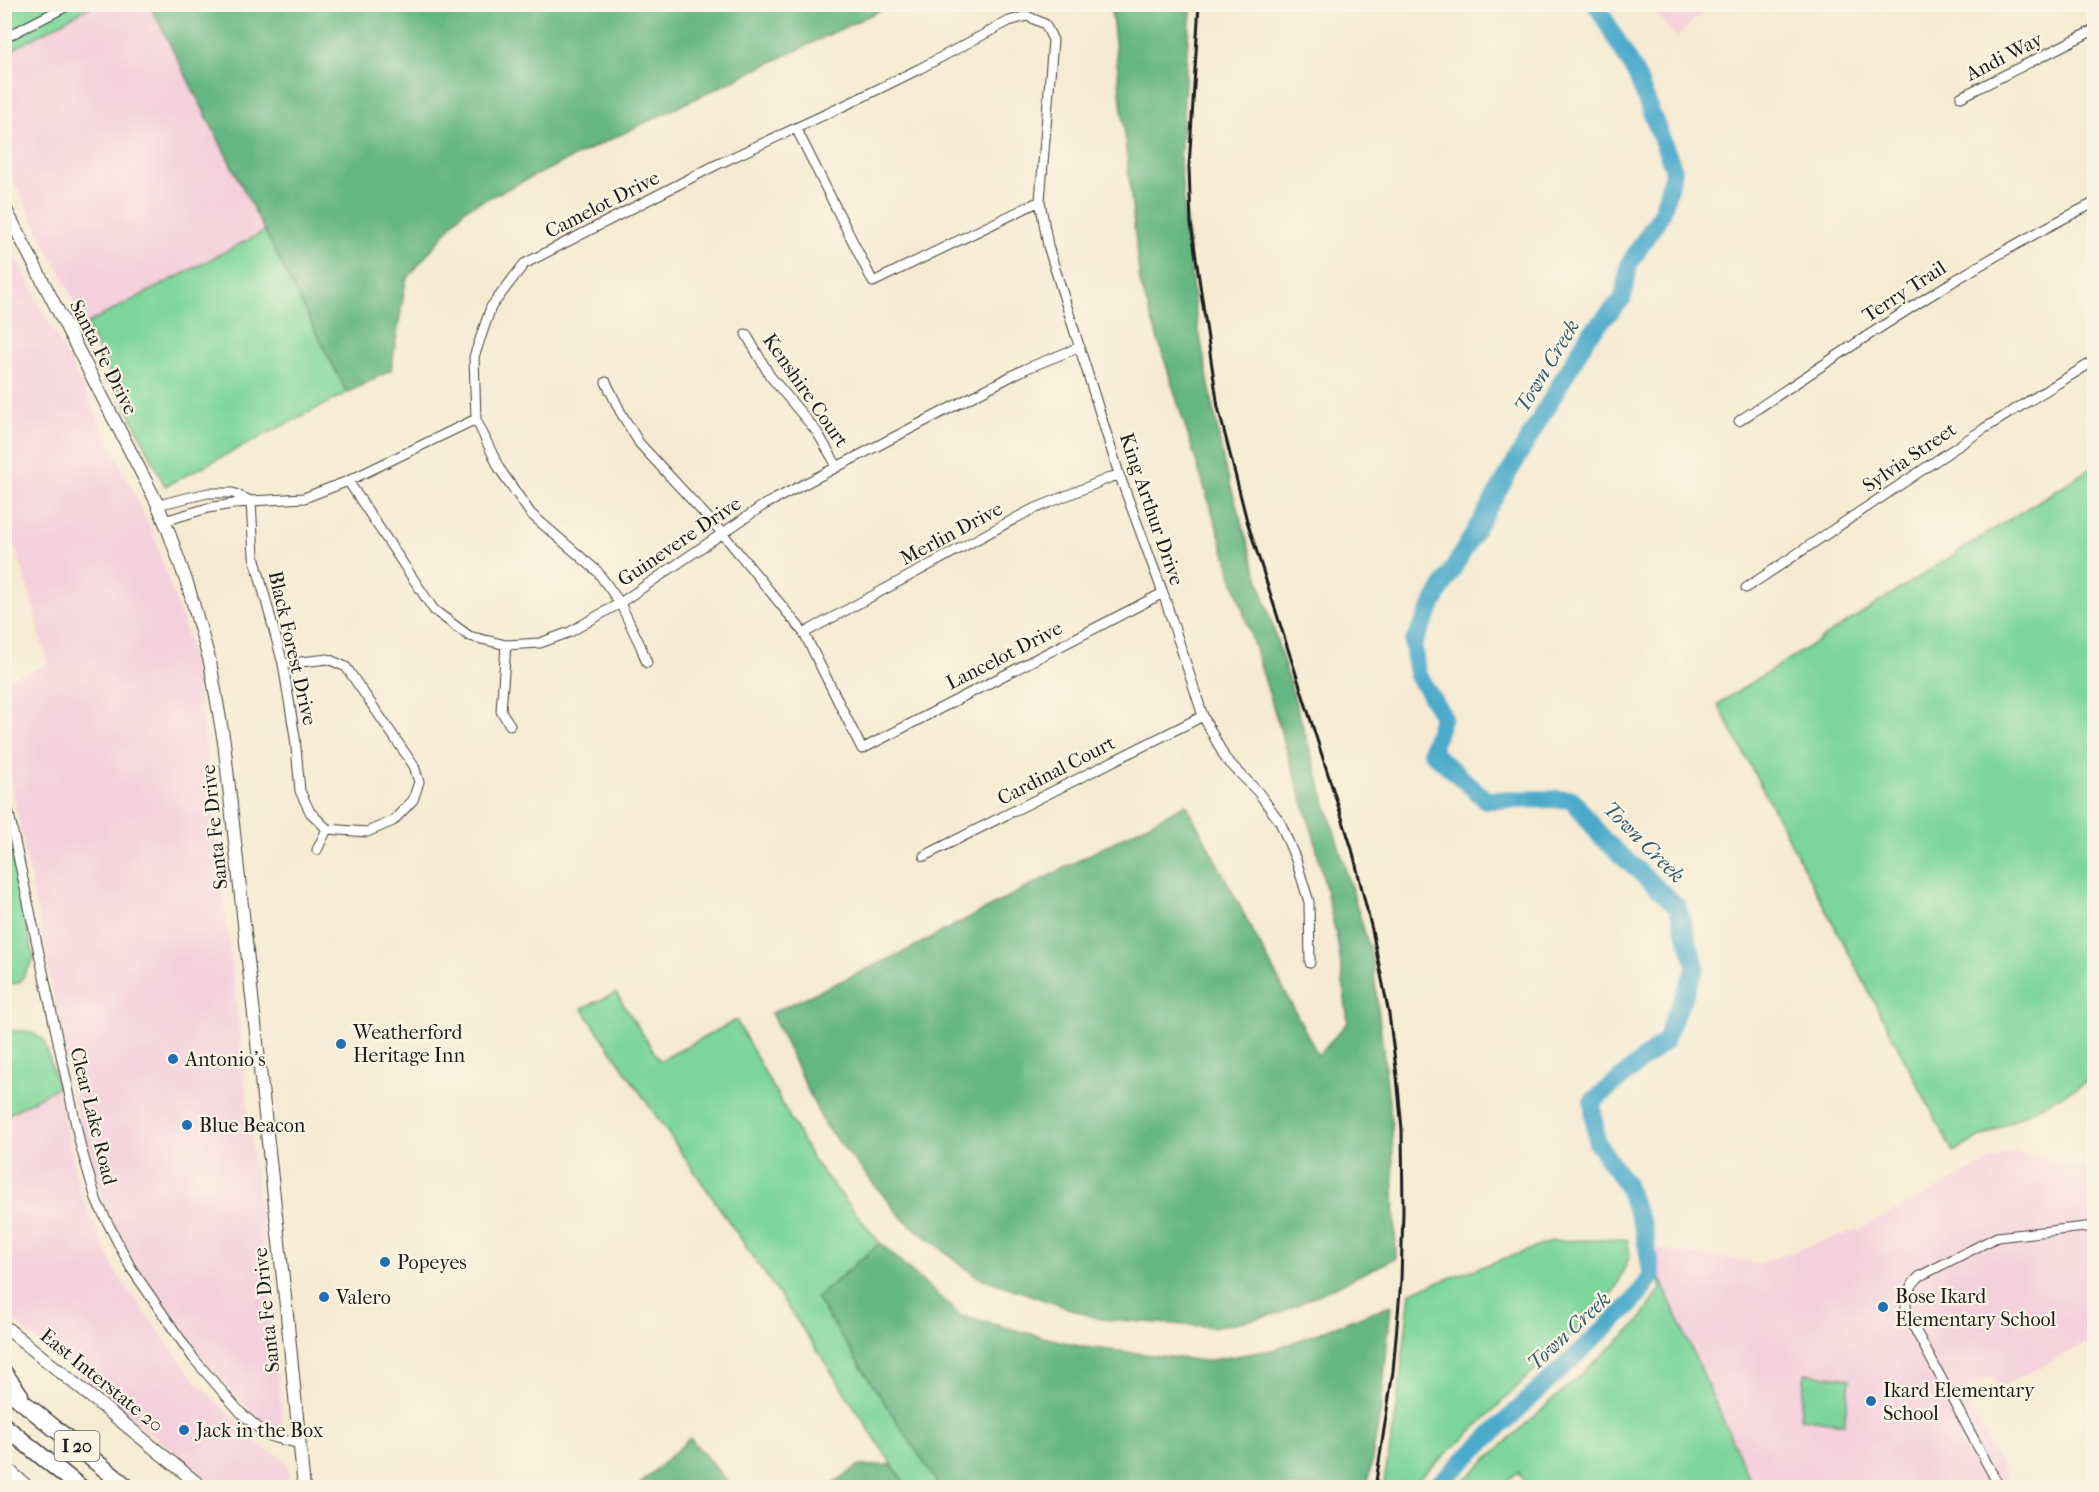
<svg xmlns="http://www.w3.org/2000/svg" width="2099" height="1492" font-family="'IM FELL French Canon',serif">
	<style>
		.built { fill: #f4cfdc }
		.green { fill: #7cd59a; stroke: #4c785b; stroke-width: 1.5 }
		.forest { fill: #65b682; stroke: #40694f; stroke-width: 1.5 }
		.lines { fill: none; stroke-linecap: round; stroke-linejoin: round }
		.river { stroke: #4baaca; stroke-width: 18 }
		.street-casing { stroke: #3d3b37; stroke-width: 11 }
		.secondary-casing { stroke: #3d3b37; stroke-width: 14 }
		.highway-casing { stroke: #3d3b37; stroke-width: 19 }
		.street { stroke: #fff; stroke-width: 9 }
		.secondary { stroke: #fff; stroke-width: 12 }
		.highway { stroke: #fff; stroke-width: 16 }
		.rail { stroke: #1c1c1c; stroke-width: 3 }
		.poi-dot { fill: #1f6fb2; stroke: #fcf5e5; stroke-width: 2 }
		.labels { text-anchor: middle; stroke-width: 4.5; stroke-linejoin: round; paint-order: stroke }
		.shield { fill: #fcf5e5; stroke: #5f5d58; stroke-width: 1.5 }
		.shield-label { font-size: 18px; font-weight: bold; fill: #1c1c1c }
		.street-label { font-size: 20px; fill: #1c1c1c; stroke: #fcf5e5 }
		.poi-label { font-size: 20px; fill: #1c1c1c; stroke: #fcf5e5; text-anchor: start }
		.water-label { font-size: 21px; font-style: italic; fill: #315c6a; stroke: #fcf5e5 }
	</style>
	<rect width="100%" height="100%" fill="#fcf5e5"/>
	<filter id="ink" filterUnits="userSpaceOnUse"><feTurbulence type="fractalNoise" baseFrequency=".0167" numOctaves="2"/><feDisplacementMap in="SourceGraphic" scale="12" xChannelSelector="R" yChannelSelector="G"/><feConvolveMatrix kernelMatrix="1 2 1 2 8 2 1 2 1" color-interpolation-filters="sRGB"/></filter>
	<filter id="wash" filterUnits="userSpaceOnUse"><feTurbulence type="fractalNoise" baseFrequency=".008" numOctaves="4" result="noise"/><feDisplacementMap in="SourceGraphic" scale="24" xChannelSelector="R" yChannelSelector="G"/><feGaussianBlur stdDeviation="1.35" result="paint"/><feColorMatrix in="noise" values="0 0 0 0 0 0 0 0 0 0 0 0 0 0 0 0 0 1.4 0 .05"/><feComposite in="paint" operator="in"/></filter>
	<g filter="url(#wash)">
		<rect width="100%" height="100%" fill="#f6ead2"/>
		<path class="built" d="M93,5H150L265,231L86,324L5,164V54Z
			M1649,5H1709L1677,38Z
			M4,234L98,417L153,534L186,632L197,679L235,993L282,1416V1423L278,1429L272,1431L265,1428L176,1329L128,1256L108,1216L82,1135L5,752V679L48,665L24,573L5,522V447L14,442L4,423Z
			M58,1087L79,1191L117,1274L193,1378L262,1447L278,1455L286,1464L289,1474L284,1487H221L202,1475L5,1314L4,1116Z
			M2009,1151L2094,1169V1339L1999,1388L1993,1376L1961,1392L2013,1487H1753L1658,1274L1652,1248L1759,1263L1860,1229Z"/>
		<path class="green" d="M5,5H93L5,54Z
			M265,231L347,393L165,486L86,324Z
			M2094,466V1078L1953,1152L1718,704Z
			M5,826L34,959L19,983L5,985Z
			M616,993L660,1061L736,1020L813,1160L880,1243L816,1298L940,1487H907L813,1344L582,1008Z
			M5,1031H28L44,1040L58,1087L5,1116Z
			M1627,1239L1630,1255L1614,1292L1471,1432L1409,1487H1383L1397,1409L1410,1292L1554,1241Z
			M1658,1274L1753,1487H1526L1519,1472L1498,1487H1456L1638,1323L1661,1289Z
			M1805,1373L1850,1379L1844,1424L1800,1418Z"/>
		<path class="forest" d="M150,5H891L465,209L406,280L391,370L347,393Z
			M1111,5H1192L1188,38L1180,163L1195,310L1224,464L1372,957L1392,1127L1396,1258L1280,1313L1217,1327L1099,1319L976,1276L902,1218L824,1124L771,1013L900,954L1186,804L1318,1055L1348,1022L1338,943L1314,837L1140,282Z
			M880,1243L961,1316L1083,1347L1205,1361L1273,1350L1391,1305L1381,1408L1367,1487H940L816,1298Z
			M690,1438L732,1487H637Z
			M892,1465L907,1487H828L858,1466Z"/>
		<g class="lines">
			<path class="river" d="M1434,1488L1632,1303L1652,1276L1643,1227L1625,1183L1597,1143L1592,1102L1664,1042L1696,967L1677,906L1602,838L1572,799L1486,800L1431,751L1443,716L1417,674L1413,643L1439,593L1588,336L1623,298L1629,264L1662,213L1674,170L1636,74L1596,4"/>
		</g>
	</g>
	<g filter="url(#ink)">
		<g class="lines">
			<g class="street-casing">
				<path id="street" d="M4,38L71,4
					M1961,97L2094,30
					M796,128L873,282L1040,201
					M746,334L770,376L817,432L837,466
					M606,382L621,413L640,444L723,534L804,633L862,749L1163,593
					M1739,421C1855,344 1969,265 2094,203
					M348,481L434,610L469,636L506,645L540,643L570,632L620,603L764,505L1025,369L1080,347
					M251,501L254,556L283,664L295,737L300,791L310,812L327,829
					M157,505L208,493H233L251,501
					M164,521L208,508L251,501L304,498L348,481L476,419
					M1746,588L1985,428L2094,361
					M804,633L1029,511L1119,474
					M506,645L501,711L510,725
					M647,663L641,647L620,603L597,571L531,514L499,468L476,419L474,357L491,307L524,264L716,165L852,102L919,69L1009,21L1027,16L1045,24L1053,40L1040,201L1048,246L1119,474L1163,593L1203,716L1225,758L1258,792L1280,822L1296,860L1309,902L1310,963
					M283,664L328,659L346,667L414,766L419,782L413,800L393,821L367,832L327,829
					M4,791L81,1148L97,1202L131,1268L194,1359L241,1413L268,1436L300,1444
					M317,850L327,829
					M924,856L1203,716
					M2000,1488L1909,1318C1902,1302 1907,1288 1920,1276L1997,1237L2094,1226"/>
			</g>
			<g class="secondary-casing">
				<path id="secondary" d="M4,206L156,501L168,530L188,586L210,662L224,742L287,1315L304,1488
					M4,1326L203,1488
					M4,1466L29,1488"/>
			</g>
			<g class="highway-casing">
				<path id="highway" d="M4,1373L20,1395
					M4,1387L128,1488
					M4,1426L81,1488"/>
			</g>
			<use href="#street" class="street"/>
			<use href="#secondary" class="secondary"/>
			<use href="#highway" class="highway"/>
			<path class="rail" d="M1199,4L1189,167L1191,224L1218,407L1247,521L1352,849L1372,930L1389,1014L1397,1076L1402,1130L1403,1211L1401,1280L1393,1371L1375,1488"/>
		</g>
	</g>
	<g class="poi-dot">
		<circle cx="341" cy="1044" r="6"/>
		<circle cx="173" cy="1059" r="6"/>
		<circle cx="187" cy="1125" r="6"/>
		<circle cx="385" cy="1262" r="6"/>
		<circle cx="324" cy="1297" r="6"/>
		<circle cx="1883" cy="1307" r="6"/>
		<circle cx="1871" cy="1401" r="6"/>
		<circle cx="184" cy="1430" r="6"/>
	</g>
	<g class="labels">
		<rect class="shield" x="54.5" y="1431" width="45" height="30" rx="4.5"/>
		<g class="shield-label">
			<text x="77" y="1452">I 20</text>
		</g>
		<g class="street-label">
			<text transform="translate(2004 56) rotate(-27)" y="7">Andi Way</text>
			<text transform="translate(602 204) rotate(-27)" y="7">Camelot Drive</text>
			<text transform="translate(1904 291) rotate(-33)" y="7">Terry Trail</text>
			<text transform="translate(104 357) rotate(63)" y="7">Santa Fe Drive</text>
			<text transform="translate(806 390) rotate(55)" y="7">Kenshire Court</text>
			<text transform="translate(1909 457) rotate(-34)" y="7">Sylvia Street</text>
			<text transform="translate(1152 509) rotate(71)" y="7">King Arthur Drive</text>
			<text transform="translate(951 533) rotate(-28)" y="7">Merlin Drive</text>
			<text transform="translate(679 541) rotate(-34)" y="7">Guinevere Drive</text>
			<text transform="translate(293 648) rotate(77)" y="7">Black Forest Drive</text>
			<text transform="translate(1004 655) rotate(-27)" y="7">Lancelot Drive</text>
			<text transform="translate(1056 770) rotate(-27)" y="7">Cardinal Court</text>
			<text transform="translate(214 827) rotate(-96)" y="7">Santa Fe Drive</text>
			<text transform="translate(94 1116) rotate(76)" y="7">Clear Lake Road</text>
			<text transform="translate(266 1310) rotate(-96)" y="7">Santa Fe Drive</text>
			<text transform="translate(102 1380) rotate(39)" y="7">East Interstate 20</text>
		</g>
		<g class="poi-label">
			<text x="353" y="1039">Weatherford<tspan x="353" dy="23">Heritage Inn</tspan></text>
			<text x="185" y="1066">Antonio's</text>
			<text x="199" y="1132">Blue Beacon</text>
			<text x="397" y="1269">Popeyes</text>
			<text x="1895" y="1303">Bose Ikard<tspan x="1895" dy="23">Elementary School</tspan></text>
			<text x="336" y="1304">Valero</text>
			<text x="1883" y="1397">Ikard Elementary<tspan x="1883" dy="23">School</tspan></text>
			<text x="196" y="1437">Jack in the Box</text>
		</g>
		<g class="water-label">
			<text transform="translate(1547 366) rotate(-59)" y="7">Town Creek</text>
			<text transform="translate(1644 842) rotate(45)" y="7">Town Creek</text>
			<text transform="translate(1569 1331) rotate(-43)" y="7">Town Creek</text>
		</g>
	</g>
	<rect width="2099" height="1492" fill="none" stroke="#fcf5e5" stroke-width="24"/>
</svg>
